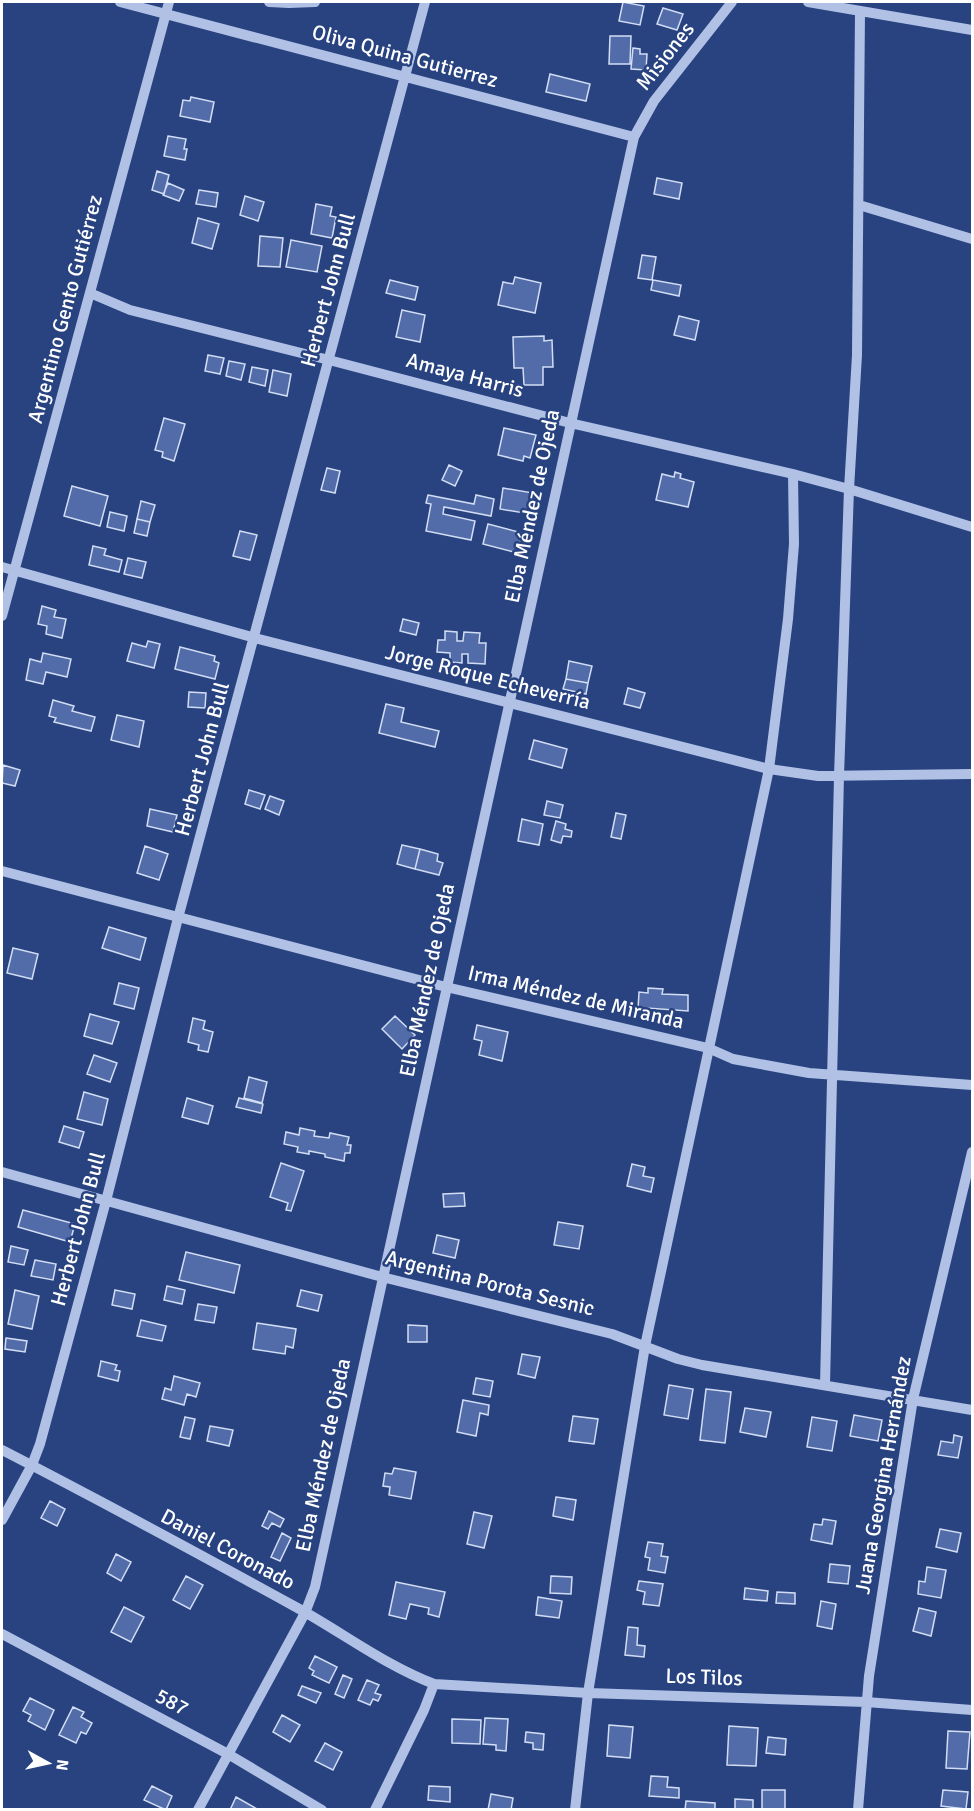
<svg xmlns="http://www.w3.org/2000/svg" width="974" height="1811" font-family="Signika,sans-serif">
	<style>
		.building { fill: #516ca8; stroke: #d2ddf4; stroke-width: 1.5 }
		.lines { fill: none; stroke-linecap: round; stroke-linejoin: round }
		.minor { stroke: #b0c1e5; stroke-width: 10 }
		.labels { text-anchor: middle; stroke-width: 5; stroke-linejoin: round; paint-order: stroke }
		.street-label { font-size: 21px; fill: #fff; stroke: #284380 }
	</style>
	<rect width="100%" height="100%" fill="#284380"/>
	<path class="building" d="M623,2L644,6L640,25L619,21Z
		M663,8L683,14L677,30L657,24Z
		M610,36H631L630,64H609Z
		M633,48L640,49V54H647L646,70L631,69Z
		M550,74L590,84L586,101L546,92Z
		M191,97L214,102L210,122L180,116L183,100L190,101Z
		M168,136L186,139L184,149H187L185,160L164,156Z
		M157,171L169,175L164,194L152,190Z
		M657,178L682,183L679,199L654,194Z
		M168,183L184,190L179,201L163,195Z
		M199,190L218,193L216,207L196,204Z
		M245,196L264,202L258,221L240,215Z
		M316,204L332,207L330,216L336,217L332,238L311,234Z
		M198,218L219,224L212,249L192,243Z
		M260,236L283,238L280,267L258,266Z
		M291,240L322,246L317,272L286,267Z
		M642,255L656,257L652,280L638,278Z
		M515,277L541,283L535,313L498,305L503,282L513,284Z
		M390,280L418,287L415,300L386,293Z
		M653,280L681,285L679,296L651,290Z
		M402,310L425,315L420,342L396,337Z
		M679,316L699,321L695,340L674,335Z
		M544,336V341L552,340L553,367H543V385H524L523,368H514L513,337Z
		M208,355L224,358L220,374L205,371Z
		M229,361L245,364L241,380L226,376Z
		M252,367L268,370L265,386L249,382Z
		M273,370L291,374L287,396L269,392Z
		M164,418L185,424L174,461L162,457L163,452L155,450Z
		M504,428L536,435L530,458L524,456L523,461L498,455Z
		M449,465L462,471L455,486L442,480Z
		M327,468L340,471L335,493L321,490Z
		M675,472L681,474L680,478L694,482L688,507L656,500L662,474L674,477Z
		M72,486L108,496L100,526L64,516Z
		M503,488L533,493L530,514L500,509Z
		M428,495L474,504L476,495L494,499L491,516L444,507L443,514L475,521L471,540L426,531L431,504L426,503Z
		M141,501L155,505L150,522L137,519Z
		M110,512L127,516L124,531L107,527Z
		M137,519L150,522L147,536L134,533Z
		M488,524L522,533L518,553L483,544Z
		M240,531L257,535L250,560L233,556Z
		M93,546L106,549L104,555L122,560L119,572L89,565Z
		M128,558L146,562L142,578L124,574Z
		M42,606L56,610L54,617L66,619L62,638L46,634L47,626L38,624Z
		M403,619L419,623L416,635L400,631Z
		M445,631L457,632V641H463L464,632L480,633L479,643H486L485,664L468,663V654H462V663L450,662V653L437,652L438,640H445Z
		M148,641L160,644L154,668L127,661L132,643L146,647Z
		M180,647L215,656L214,661L219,663L215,679L175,669Z
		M43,653L71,659L67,677L46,672L43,684L26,680L30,659L41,662Z
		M569,661L592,666L588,683L566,679Z
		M566,679L588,683L586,694L563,689Z
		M628,688L645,693L640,708L624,704Z
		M189,692L206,693L205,708L188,707Z
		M53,700L74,706L72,711L95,717L91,731L54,722L56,718L49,716Z
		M386,704L404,708L401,722L439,731L435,747L379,733Z
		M117,715L144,721L139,747L111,740Z
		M534,740L567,749L562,768L529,759Z
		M3,765L20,770L15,786L2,783Z
		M249,790L265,795L260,809L245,804Z
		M270,796L284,801L279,815L265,809Z
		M547,801L563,805L560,818L544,815Z
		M150,809L177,815L173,832L147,826Z
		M616,813L626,815L621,839L611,837Z
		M522,819L543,824L539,845L518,841Z
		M556,821L566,824L565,829L572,831L571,837L563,836L561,843L551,840Z
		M402,845L420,849L415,869L397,864Z
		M145,846L168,854L159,880L137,873Z
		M420,849L438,854L437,861L443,863L439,875L415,869Z
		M109,927L146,938L140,960L102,948Z
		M13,948L38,954L32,979L7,973Z
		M119,983L139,988L134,1009L114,1004Z
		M648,988L663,989L662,994L688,995V1011L647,1008V1010L638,1009L639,992L648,993Z
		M90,1014L119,1022L112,1044L84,1036Z
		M395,1016L415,1035L402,1049L382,1029Z
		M193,1018L205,1021L203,1029L213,1032L208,1052L198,1050L199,1045L188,1042Z
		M477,1025L508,1032L502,1061L479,1055L482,1041L474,1039Z
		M94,1055L117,1063L110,1082L87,1074Z
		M249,1077L267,1082L262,1103L244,1098Z
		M84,1092L108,1099L102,1125L77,1119Z
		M187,1098L213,1106L208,1124L182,1117Z
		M239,1098L263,1104L261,1113L236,1107Z
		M64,1126L84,1132L79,1148L59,1142Z
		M300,1128L315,1131L314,1136L329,1138L330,1133L349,1137L347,1145H351L350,1153H345L344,1161L325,1157V1154L309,1151V1154L297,1152L298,1147L284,1144L286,1132L299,1135Z
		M281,1163L304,1171L291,1211L286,1210L288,1203L270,1197Z
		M632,1164L645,1167L643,1176L654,1178L651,1192L627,1186Z
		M464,1193L465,1206L444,1207L443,1194Z
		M23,1210L75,1224L70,1242L18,1227Z
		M558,1222L583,1226L579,1249L554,1245Z
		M437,1235L459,1240L455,1258L433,1253Z
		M11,1246L28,1250L24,1265L8,1262Z
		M186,1252L240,1265L234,1293L179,1280Z
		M35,1260L56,1264L53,1280L31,1276Z
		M167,1286L185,1290L182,1304L164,1300Z
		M15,1290L39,1296L32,1329L8,1324Z
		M115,1290L135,1294L132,1309L112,1305Z
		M301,1290L322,1295L318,1311L297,1306Z
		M198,1304L217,1307L214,1323L195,1320Z
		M141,1320L166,1326L162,1341L137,1336Z
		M257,1323L296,1329L293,1348L286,1346L285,1354L253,1349Z
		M408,1325L427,1326V1342H408Z
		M6,1338L27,1341L25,1352L5,1349Z
		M522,1354L540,1357L535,1378L518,1374Z
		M101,1361L117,1365L115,1370L120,1371L118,1381L98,1376Z
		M174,1376L200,1383L196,1397L187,1394L184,1405L162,1399L165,1388L171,1390Z
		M476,1378L493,1381L490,1397L473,1394Z
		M669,1385L693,1389L688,1419L664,1415Z
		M706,1389L731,1392L725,1443L700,1440Z
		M463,1400L489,1405L488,1415L480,1413L476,1436L457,1432Z
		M745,1408L771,1412L766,1437L740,1432Z
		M854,1415L882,1420L878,1441L850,1436Z
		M573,1416L598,1419L594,1444L569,1441Z
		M185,1417L195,1419L190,1439L180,1437Z
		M812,1417L837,1421L832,1451L807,1447Z
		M210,1426L233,1430L229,1446L207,1441Z
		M954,1435L962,1437L958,1458L938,1455L941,1441L953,1443Z
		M394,1468L416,1472L411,1499L389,1495L390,1487L383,1486L385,1473L392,1474Z
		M556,1497L576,1500L573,1520L553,1516Z
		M50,1501L65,1509L57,1526L41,1518Z
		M269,1511L284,1519L280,1527L272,1523L268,1529L262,1526Z
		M474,1512L492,1516L484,1548L467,1544Z
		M823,1519L836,1521L832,1544L811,1540L814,1524L822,1525Z
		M940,1529L961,1533L957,1552L936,1547Z
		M282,1533L291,1538L280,1561L271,1557Z
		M648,1542L663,1544L661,1556L668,1557L665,1573L648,1570L650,1558L645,1557Z
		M116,1554L131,1562L121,1581L107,1573Z
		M830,1564L850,1566L848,1584L828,1582Z
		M927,1567L946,1570L941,1598L918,1594L919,1581L925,1582Z
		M186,1576L203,1585L190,1609L173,1600Z
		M551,1576L572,1577L571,1594L550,1593Z
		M639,1581L663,1584L659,1606L643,1604L645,1592L637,1590Z
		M396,1582L445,1592L439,1617L428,1614L429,1608L410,1604L406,1619L389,1615Z
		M745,1588L768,1591L767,1601L744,1599Z
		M777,1592L795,1593V1604L776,1603Z
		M538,1597L562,1601L559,1618L536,1615Z
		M821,1601L836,1604L832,1629L817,1626Z
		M124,1607L144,1617L131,1642L111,1632Z
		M919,1608L936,1612L931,1636L913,1631Z
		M628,1627L638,1628L637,1645L645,1646L644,1657L625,1655Z
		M315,1656L337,1667L329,1683L312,1675L314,1671L309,1668Z
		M343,1675L352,1679L344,1698L335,1694Z
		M367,1680L379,1685L375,1693L381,1695L378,1701L373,1699L370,1705L358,1700Z
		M302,1686L321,1693L316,1703L298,1695Z
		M30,1698L54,1710L45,1730L28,1721L31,1715L23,1711Z
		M73,1707L84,1712L81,1717L92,1723L86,1734L81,1732L76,1743L59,1735Z
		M282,1715L300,1725L290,1742L273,1732Z
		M485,1718L508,1719L506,1751L496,1750V1745L483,1744Z
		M452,1719L481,1720L480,1744L452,1743Z
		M609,1725L633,1727L630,1758L607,1756Z
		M729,1726L758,1728L756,1766L727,1765Z
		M948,1731L970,1732L967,1769L946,1768Z
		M526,1732L544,1734L543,1750L533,1749V1743L525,1742Z
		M768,1737L786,1739L785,1755L766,1753Z
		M325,1743L342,1752L333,1770L315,1761Z
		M651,1776L668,1777L667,1787L679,1788V1798L649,1796Z
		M152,1786L172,1796L166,1810L144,1800Z
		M429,1786L450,1787V1802L428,1800Z
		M762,1790H785V1810H762Z
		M943,1790L968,1792L966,1809L941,1806Z
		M491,1794L513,1798L511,1810H488Z
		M236,1797L257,1809L256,1810H230Z
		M735,1799L753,1800V1810H735Z
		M686,1801L715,1803V1810H685Z"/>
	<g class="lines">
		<path class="minor" d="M120,2L634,137
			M269,2L289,3L315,2
			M808,2L972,30
			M859,205L972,239
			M90,293L130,310L329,360L570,423L793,474L849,489L972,527
			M2,567L255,638L769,769L818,776L972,774
			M2,616L169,2
			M2,871L446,987L708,1048L733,1059L809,1073L972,1085
			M2,1172L382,1277L612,1334L678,1359L702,1365L972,1410
			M825,1385L839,776L849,489L857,355L860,11
			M2,1450C103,1502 203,1556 303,1611C347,1636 387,1666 434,1684L588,1693L866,1702L972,1710
			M2,1520L32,1465L40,1444L106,1201L178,918L425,2
			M2,1634L228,1754L322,1810
			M198,1810L305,1613L315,1587L634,137L654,101L732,2
			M375,1810L424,1710L434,1684
			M575,1810L588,1693L645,1346L769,769L788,619L794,544L793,474
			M858,1810L869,1676L913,1399L972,1152"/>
	</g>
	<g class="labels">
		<g class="street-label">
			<text transform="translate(405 56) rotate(15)" y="7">Oliva Quina Gutierrez</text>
			<text transform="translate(665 56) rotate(-52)" y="7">Misiones</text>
			<text transform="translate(328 290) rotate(-75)" y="7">Herbert John Bull</text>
			<text transform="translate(65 309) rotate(-75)" y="7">Argentino Gento Gutiérrez</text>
			<text transform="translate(465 375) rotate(15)" y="7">Amaya Harris</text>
			<text transform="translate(532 506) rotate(-78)" y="7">Elba Méndez de Ojeda</text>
			<text transform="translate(488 677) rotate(14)" y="7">Jorge Roque Echeverría</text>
			<text transform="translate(202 759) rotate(-75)" y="7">Herbert John Bull</text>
			<text transform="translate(427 980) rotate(-78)" y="7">Elba Méndez de Ojeda</text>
			<text transform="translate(576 997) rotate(13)" y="7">Irma Méndez de Miranda</text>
			<text transform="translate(78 1229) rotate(-75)" y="7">Herbert John Bull</text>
			<text transform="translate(490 1283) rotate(14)" y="7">Argentina Porota Sesnic</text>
			<text transform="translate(323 1455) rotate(-78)" y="7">Elba Méndez de Ojeda</text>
			<text transform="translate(883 1475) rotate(-80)" y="7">Juana Georgina Hernández</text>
			<text transform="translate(228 1549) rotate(28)" y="7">Daniel Coronado</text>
			<text transform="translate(704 1677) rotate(2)" y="7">Los Tilos</text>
			<text transform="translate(172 1702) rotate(28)" y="7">587</text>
		</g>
	</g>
	<rect width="974" height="1811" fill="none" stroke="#ffffff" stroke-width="6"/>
	<g transform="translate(48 1763) rotate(98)" stroke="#284380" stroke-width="4.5" paint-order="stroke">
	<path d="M0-4.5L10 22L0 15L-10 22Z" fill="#ffffff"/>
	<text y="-9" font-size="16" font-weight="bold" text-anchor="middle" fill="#ffffff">N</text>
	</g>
</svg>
